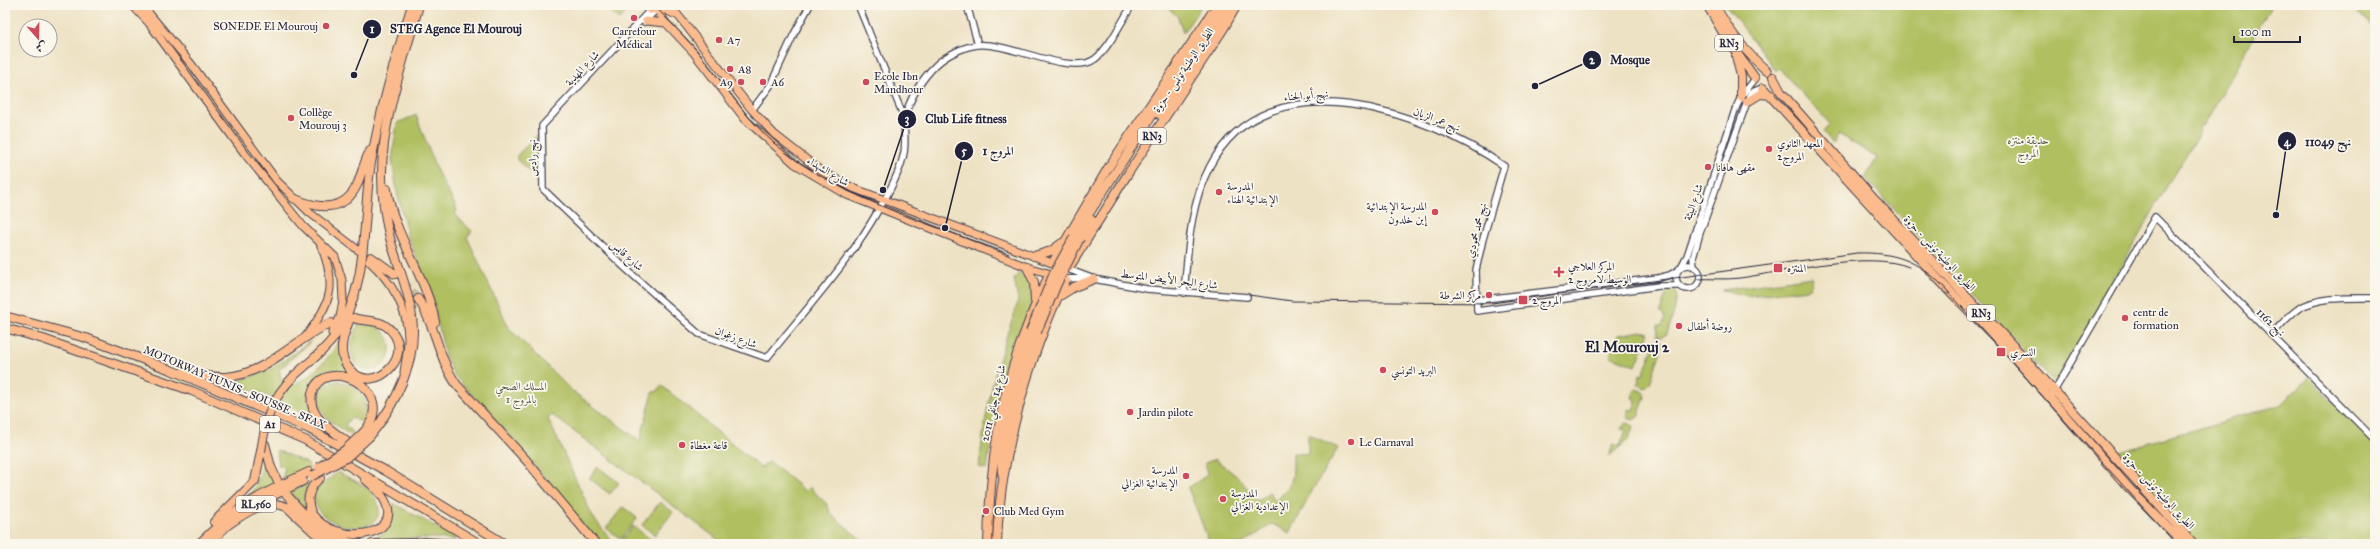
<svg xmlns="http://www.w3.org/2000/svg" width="2380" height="549" font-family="'IM FELL Great Primer',Amiri,serif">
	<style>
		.green { fill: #b0bf61; stroke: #69704e }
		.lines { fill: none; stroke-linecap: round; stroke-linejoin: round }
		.highway-tunnel { stroke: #c5bca9; stroke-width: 8; stroke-dasharray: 8 4; stroke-linecap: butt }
		.minor-casing { stroke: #413f50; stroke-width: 8 }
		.major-casing { stroke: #413f50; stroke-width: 9 }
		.highway-casing { stroke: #413f50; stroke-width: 10 }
		.minor { stroke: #fff; stroke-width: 5.5 }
		.major { stroke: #fbbb8d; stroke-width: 7 }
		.highway { stroke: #fbbb8d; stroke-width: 8 }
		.tram { stroke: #22223b; stroke-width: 1 }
		.highway-bridge-casing { stroke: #413f50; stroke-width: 10; stroke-linecap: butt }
		.highway-bridge { stroke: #fbbb8d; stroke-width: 8 }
		.poi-dot { fill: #d1495b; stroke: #fbf7ec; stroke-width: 1.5 }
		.labels { text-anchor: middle; stroke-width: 3.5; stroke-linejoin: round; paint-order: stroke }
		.shield { fill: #fbf7ec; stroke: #636270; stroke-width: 1 }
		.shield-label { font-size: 10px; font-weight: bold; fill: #22223b }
		.poi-label { font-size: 11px; fill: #22223b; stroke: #fbf7ec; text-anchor: start }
		.street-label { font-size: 11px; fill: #22223b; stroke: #fbf7ec }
		.park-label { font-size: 11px; fill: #545948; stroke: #fbf7ec }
		.district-label { font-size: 15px; font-weight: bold; fill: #22223b; stroke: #fbf7ec }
		.leader { fill: none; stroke: #22223b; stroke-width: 1.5 }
		.callout-dot { fill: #22223b; stroke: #fbf7ec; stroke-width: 1.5 }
		.mark-label { font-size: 12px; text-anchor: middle; font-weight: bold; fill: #fff }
		.callout-label { font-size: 12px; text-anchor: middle; font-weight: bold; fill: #22223b; stroke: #fbf7ec; stroke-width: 3.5; stroke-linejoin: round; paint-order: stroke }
	</style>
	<rect width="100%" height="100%" fill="#fbf7ec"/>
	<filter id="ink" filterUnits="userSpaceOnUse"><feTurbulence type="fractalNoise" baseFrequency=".025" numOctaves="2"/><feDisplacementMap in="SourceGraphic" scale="8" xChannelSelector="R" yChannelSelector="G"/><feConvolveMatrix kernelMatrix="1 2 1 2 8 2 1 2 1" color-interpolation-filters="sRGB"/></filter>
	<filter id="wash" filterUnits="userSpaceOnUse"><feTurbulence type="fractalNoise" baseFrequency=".012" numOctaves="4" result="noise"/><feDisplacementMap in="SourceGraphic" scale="16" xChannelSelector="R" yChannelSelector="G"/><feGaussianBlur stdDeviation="0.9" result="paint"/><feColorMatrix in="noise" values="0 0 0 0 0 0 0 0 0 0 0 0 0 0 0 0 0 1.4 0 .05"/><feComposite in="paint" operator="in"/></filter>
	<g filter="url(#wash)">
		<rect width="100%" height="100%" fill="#eee2c4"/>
		<path class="green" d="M603,5H632L619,20Z
			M1165,5H1202L1183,33L1178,17Z
			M1726,5H2271V6L2204,125L2200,126L2197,137L2171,179L2055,384L1865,178L1877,158L1839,134L1833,143L1823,132L1830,124L1779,68L1776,71Z
			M2349,5H2375V29Z
			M416,115L437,171L457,209L455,215L472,231L467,237L509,328L571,390L640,441L653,392L658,391L661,385L761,468L769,461L805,491L809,487L827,504L831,514L866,544H724L552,415L548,419L550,423L593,517L614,544H599L520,447L453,374L445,355L433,300L407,234L397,192L392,160L397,123Z
			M538,134L539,181L517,160V155Z
			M1020,272C1026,278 1031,283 1032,292C1034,313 1015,347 1009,368C998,400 991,435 987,469L979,467C985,410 996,363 1016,309L1018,300L1014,279Z
			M1812,277L1810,288L1808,289L1748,296L1722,290Z
			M1668,289L1674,290L1677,294L1675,309L1667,334L1662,337L1657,336L1658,325L1662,326L1665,318L1660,312Z
			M367,324C409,332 387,386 356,365C347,351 353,339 358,325Z
			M1642,331L1649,333L1636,366L1610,356L1618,335Z
			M339,340L349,374C332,369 315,374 309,393L316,420L315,421L281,401L233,383L270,370L311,341L279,370L282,381L291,385C308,381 332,356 339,340Z
			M1656,340L1662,342L1663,345L1650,383L1645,388L1638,384L1640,374L1643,375L1653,348L1650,347Z
			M2309,378L2375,445V544H2198L2112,453L2280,405Z
			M339,381C359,384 373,403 362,422L351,417L345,425L353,432L350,435C337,425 309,411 321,391C325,384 331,382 339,381Z
			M1637,389L1643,392L1645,397L1638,417L1633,420L1628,418V409L1633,410L1636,400L1632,398L1634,391Z
			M1627,423L1632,425L1633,428L1628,440L1609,456L1613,444L1620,446L1626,430L1621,428Z
			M1308,434L1338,448L1313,489L1290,533L1272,524L1242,544H1210L1188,488L1207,475L1205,463L1215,459L1239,478L1258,501L1269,492L1275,501C1295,485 1293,476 1293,453L1308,454Z
			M277,450L307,463L310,468L282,480L285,467L279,466Z
			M265,459L275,484L245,499L244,498C260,487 259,473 265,459Z
			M598,467L619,483L610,494L589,478Z
			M338,472C348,478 362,483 370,491C375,496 379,504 379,510C378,543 302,524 316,489Z
			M309,483L304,496L306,512L290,492Z
			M660,502L673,512L655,535L642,525Z
			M393,503L456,538L455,540L434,538L372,541L371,539C389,534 395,520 393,503Z
			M623,507L637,518L621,539L606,528Z
			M633,526L657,544L620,543Z"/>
	</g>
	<g filter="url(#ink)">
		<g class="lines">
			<path class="highway-tunnel" d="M404,282L418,299"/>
			<g class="minor-casing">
				<path id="minor" d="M858,5L905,120
					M967,5L978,45
					M653,7L542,126L543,189L624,267L699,334L767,358C806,309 848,264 879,209C888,194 899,174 903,157C907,144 903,131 905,118C909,99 922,78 937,64C947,55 963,47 977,45C1007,41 1071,77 1095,59C1109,48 1122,21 1132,5
					M644,22L661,5
					M752,110L770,86L794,34L810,5
					M1676 277a12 12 0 1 1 24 0a12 12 0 1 1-24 0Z
					M1681,267L1687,256L1735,110L1741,97L1755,79
					M1694,267L1693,258L1700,233L1747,102L1752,92L1762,88
					M1070,270L1094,279L1147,289L1247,297
					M1067,279L1084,278
					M1184,293C1188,250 1190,204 1210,166C1268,55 1427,113 1504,166L1483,239L1476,270L1477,311L1659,286H1679
					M1477,300L1658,278L1670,275L1678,270
					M2271,335C2280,326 2288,316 2298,309C2319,296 2351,298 2375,298
					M2053,393L2155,217L2375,440"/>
			</g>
			<g class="major-casing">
				<path id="major" d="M132,5L149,23L245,154L303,226L335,257L342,280L343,300L340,317L332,333
					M142,5L192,65L277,181L310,213L358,250
					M657,5L659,13L666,23L694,53L745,119L795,164L847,195L1027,267L1048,273
					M670,5L752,110L774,134L821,171L853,188L1052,263
					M650,10L663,9L676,15
					M646,21L666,23
					M369,261C391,281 408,308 408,339C408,351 405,362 404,373
					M306,336C333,300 337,285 320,243"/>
			</g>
			<g class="highway-casing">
				<path id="highway" d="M1707,5L1726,38L1755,78
					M1715,5C1729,31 1745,52 1767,71
					M1736,56L1741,76V97
					M1773,77L1781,92L1874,199L2019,352L2194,544
					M1763,88L1940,281L2013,356L2128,487L2184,544
					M1747,102L1760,94L1771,95
					M1160,115L1230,8
					M387,189C394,236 426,275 435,322
					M293,198C315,208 344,214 357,185C362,174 364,161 370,151
					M1074,237L1223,5
					M1080,238L1092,220
					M1034,256L1051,251L1062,243
					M371,257L395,274
					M1053,262L1108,168L1217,5
					M1027,267L1034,282L1035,301
					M1069,268L1129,172L1224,28L1237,5
					M1058,297L1074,287L1094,279
					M418,299C436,325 438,359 457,385L526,460L596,544
					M5,316L86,338L171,370L309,429L386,471L505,544
					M350,318C347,328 341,339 342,350C342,358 345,364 350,370C376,398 420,351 386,326C376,319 364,322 354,318
					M5,328L43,339L192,391L305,440L480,544
					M183,372C197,374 211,378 226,377C268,374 294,339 331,323
					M294,376C309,362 326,350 337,333C371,281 361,216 372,157C381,106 396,55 412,5
					M1004,419L1017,369L1030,332
					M370,436C396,404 418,360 412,317C409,291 398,266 391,242C385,220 382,198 382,176C381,121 405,58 419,5
					M265,444L271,467L277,480
					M355,448C344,439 331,431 321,421C314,414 310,404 312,394C322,353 401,388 364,432
					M1003,477C994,448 1026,362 1037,332
					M320,478C309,487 305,501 312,514C336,547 406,538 384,499C380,491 372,485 365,479
					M286,494C307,518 326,541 360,544
					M256,504L303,481
					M214,522L255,481L261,451
					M228,525C245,513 265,498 287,507L315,533L334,544
					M199,544C235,507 263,493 309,472
					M208,544L232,521
					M372,544L411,543
					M406,544L425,542L458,544
					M988,544C990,444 1005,366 1049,275
					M997,544C999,460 1029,355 1066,280"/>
			</g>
			<use href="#minor" class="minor"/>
			<use href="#major" class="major"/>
			<use href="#highway" class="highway"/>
			<path class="tram" d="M654,5C666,19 681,32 693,46C721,78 743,116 775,144C842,200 929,223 1009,254
				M1697,279C1711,278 1726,280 1740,278C1785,272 1868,250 1909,267
				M1249,295L1292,301L1492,303L1857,253C1894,252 1917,260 1943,286L2176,544"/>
			<g class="highway-bridge-casing">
				<path id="highway-bridge" d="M1030,332L1054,273L1074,237
					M1037,332L1057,284L1080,238
					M261,451C266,419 270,400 294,376
					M319,467L345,450L364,432
					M312,476L346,458L370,436"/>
			</g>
			<use href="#highway-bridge" class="highway-bridge"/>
		</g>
	</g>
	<g class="poi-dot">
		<circle cx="634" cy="18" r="4"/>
		<circle cx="326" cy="26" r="4"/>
		<circle cx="719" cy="40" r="4"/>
		<circle cx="730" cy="69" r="4"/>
		<circle cx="741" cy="82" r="4"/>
		<circle cx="763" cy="82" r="4"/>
		<circle cx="866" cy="82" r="4"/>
		<circle cx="291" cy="118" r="4"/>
		<circle cx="1769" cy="149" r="4"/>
		<circle cx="1708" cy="167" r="4"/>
		<circle cx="1219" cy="192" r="4"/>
		<circle cx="1435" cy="212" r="4"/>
		<rect x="1773" y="263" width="10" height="10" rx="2"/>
		<path d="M1557 266h4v4h4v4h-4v4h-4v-4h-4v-4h4z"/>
		<circle cx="1489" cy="295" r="4"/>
		<rect x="1518" y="295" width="10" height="10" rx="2"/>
		<circle cx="2125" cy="318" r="4"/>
		<circle cx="1679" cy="326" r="4"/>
		<rect x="1996" y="347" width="10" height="10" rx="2"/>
		<circle cx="1383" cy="370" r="4"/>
		<circle cx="1130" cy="412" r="4"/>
		<circle cx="1351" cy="442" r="4"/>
		<circle cx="682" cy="445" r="4"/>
		<circle cx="1186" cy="476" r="4"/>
		<circle cx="1223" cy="499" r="4"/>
		<circle cx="986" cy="511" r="4"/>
	</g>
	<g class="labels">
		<g class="shield">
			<rect x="1715" y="35" width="28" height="16" rx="3"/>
			<rect x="1138" y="128" width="28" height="16" rx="3"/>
			<rect x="1967" y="305" width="28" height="16" rx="3"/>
			<rect x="260" y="416" width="20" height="16" rx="3"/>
			<rect x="236" y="496" width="40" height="16" rx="3"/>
		</g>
		<g class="shield-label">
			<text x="1729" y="47">RN3</text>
			<text x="1152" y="140">RN3</text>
			<text x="1981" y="317">RN3</text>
			<text x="270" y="428">A1</text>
			<text x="256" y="508">RL560</text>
		</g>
		<g class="poi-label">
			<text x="318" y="30" text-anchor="end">SONEDE El Mourouj</text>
			<text x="634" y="35" text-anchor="middle">Carrefour<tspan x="634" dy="13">Médical</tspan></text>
			<text x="727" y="44">A7</text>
			<text x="738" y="73">A8</text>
			<text x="874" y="80">Ecole Ibn<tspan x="874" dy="13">Mandhour</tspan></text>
			<text x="733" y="86" text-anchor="end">A9</text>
			<text x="771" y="86">A6</text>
			<text x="299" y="116">Collège<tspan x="299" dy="13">Mourouj 3</tspan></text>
			<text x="1777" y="147">المعهد الثانوي<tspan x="1777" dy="13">المروج2</tspan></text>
			<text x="1716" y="171">مقهى هافانا</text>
			<text x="1227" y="190">المدرسة<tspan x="1227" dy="13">الإبتدائية الهناء</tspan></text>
			<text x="1427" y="210" text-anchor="end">المدرسة الإبتدائية<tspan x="1427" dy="13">إبن خلدون</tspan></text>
			<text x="1568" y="270">المركز العلاجي<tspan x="1568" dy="13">الوسيط لامروج 2</tspan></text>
			<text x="1787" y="272">المنتزه</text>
			<text x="1481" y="299" text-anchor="end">مركز الشرطة</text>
			<text x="1532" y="304">المروج 2</text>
			<text x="2133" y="316">centr de<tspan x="2133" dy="13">formation</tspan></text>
			<text x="1687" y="330">روضة أطفال</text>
			<text x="2010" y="356">النسري</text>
			<text x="1391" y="374">البريد التونسي</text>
			<text x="1138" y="416">Jardin pilote</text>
			<text x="1359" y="446">Le Carnaval</text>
			<text x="690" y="449">قاعة مغطاة</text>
			<text x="1178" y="474" text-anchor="end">المدرسة<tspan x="1178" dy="13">الإبتدائية الغزالي</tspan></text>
			<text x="1231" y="497">المدرسة<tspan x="1231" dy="13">الإعدادية الغزالي</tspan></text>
			<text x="994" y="515">Club Med Gym</text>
		</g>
		<g class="street-label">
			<text transform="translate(582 68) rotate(-47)" y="4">شارع المهدية</text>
			<text transform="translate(1183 70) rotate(-56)" y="4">الطريق الوطنية تونس - حزوة</text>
			<text transform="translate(1306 95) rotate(-5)" y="4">نهج أبو الحناء</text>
			<text transform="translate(1437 119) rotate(21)" y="4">نهج عمر الزيان</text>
			<text transform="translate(532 158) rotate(-91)" y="4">نهج رادس</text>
			<text transform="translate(828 171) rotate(31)" y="4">شارع الشهداء</text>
			<text transform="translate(1693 202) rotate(-71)" y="4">شارع البيئة</text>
			<text transform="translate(1476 230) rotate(-76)" y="4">نهج محمد محمودي</text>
			<text transform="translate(1940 253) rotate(47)" y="4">الطريق الوطنية تونس - حزوة</text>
			<text transform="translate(627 255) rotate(42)" y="4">شارع قابس</text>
			<text transform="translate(1169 279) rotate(7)" y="4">شارع البحر الأبيض المتوسط</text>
			<text transform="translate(2271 322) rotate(44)" y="4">نهج 1162</text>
			<text transform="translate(736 337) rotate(20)" y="4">شارع زغوان</text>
			<text transform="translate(235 387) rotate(23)" y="4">MOTORWAY TUNIS - SOUSSE - SFAX</text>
			<text transform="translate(993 403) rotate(-77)" y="4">شارع 14 جانفي 2011</text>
			<text transform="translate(2159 491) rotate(47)" y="4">الطريق الوطنية تونس - حزوة</text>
		</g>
		<g class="park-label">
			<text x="2028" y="144">حديقة منتزه<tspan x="2028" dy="13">المروج</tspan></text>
			<text x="521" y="390">المسلك الصحي<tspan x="521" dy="13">بالمروج 1</tspan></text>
		</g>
		<g class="district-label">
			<text x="1627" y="352">El Mourouj 2</text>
		</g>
	</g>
	<path class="leader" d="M354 75L372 29M1535 86L1592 60M883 190L907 119M2276 215L2287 141M945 228L964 151"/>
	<g class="callout-dot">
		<circle cx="354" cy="75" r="4"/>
		<circle cx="1535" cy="86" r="4"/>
		<circle cx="883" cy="190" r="4"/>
		<circle cx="2276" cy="215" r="4"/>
		<circle cx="945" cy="228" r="4"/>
		<circle cx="372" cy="29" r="10"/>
		<circle cx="1592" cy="60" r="10"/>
		<circle cx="907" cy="119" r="10"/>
		<circle cx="2287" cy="141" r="10"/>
		<circle cx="964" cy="151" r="10"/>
	</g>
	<g class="mark-label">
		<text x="372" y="33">1</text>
		<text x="1592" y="64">2</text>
		<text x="907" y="123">3</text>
		<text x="2287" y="146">4</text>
		<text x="964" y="155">5</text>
	</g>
	<g class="callout-label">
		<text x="456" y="33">STEG Agence El Mourouj</text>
		<text x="1630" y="64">Mosque</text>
		<text x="966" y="123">Club Life fitness</text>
		<text x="2328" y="146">نهج 11049</text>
		<text x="998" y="155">المروج 1</text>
	</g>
	<rect width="2380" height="549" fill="none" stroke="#fbf7ec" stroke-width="20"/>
	<g transform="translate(38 38) rotate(160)"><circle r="19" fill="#fbf7ec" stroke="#a4a2a5"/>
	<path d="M0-3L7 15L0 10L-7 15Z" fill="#d1495b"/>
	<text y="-6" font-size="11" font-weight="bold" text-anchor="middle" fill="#22223b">ش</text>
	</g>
	<path d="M2234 36v6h66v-6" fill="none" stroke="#22223b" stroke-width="2"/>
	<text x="2240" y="36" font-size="12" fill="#22223b" stroke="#fbf7ec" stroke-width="3" paint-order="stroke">100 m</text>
</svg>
